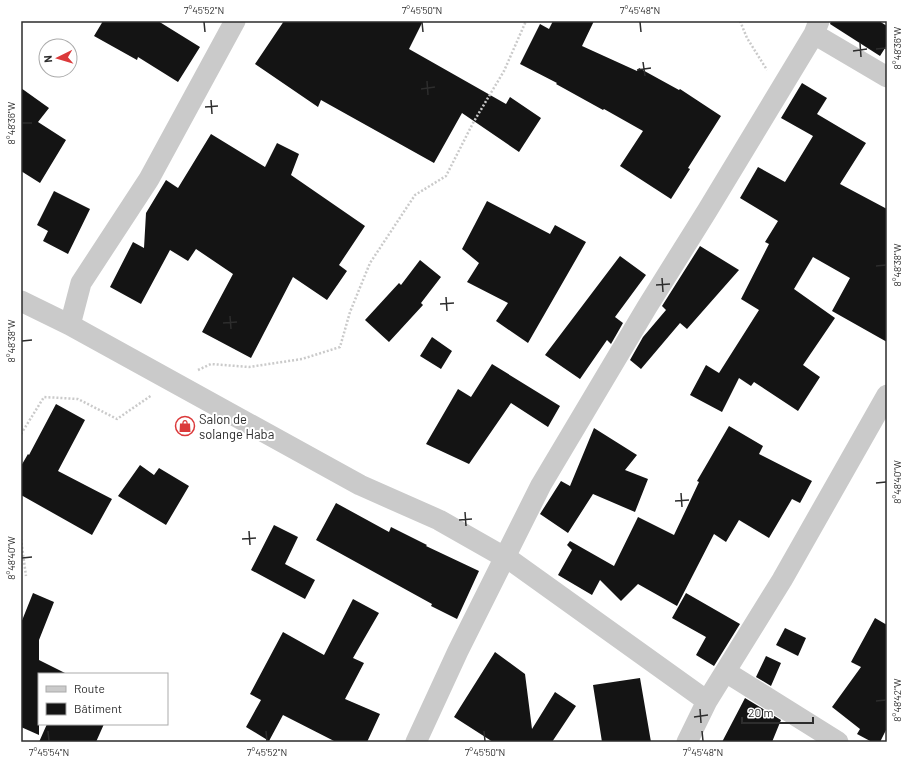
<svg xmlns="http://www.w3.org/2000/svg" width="908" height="763" font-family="Barlow,sans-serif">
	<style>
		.building { fill: #141414 }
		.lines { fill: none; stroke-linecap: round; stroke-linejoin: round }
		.path { stroke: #cacaca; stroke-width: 2.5; stroke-dasharray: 2 2; stroke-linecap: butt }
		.street { stroke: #cacaca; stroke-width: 21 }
		.ticks { fill: none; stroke: #2d2d2d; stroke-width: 1.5 }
		.labels { text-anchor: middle; stroke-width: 4; stroke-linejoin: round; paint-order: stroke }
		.poi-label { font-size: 13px; fill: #2d2d2d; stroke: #fff; text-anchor: start }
		.neatline { fill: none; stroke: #2d2d2d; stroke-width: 1.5 }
		.ticks-label { font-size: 10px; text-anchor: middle; fill: #2d2d2d }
	</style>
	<rect width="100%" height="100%" fill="#fff"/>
	<path class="building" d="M103,21H158L200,47L178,82L138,57L137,60L94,36Z
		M284,21H423L409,49L506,104L510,97L541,118L519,152L462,113L434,163L321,100L318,107L255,64Z
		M553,21H594L582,46L637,71L639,68L679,90L680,89L721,116L688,168L690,169L671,199L620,166L643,131L604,109L603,110L556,84L557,83L520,64L540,24L549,29Z
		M831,21H879L887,26V45L880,56L830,24Z
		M802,83L827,98L817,114L866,143L840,184L887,209V342L832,311L850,278L813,257L794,289L835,318L803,365L820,377L798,411L754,382L751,386L739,378L722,412L690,395L706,365L719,373L759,310L741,299L769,244L765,242L778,221L740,198L758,167L785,182L813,136L781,118Z
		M21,88L49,108L38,122L66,140L40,183L21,171Z
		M211,134L265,167L277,143L299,154L291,175L365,226L339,265L347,271L327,300L293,277L251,358L202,332L233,274L196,249L188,261L170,250L141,304L110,287L133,242L144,248L146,213L166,180L178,188Z
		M54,191L90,209L68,254L43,241L48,231L37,225Z
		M487,201L550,234L555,225L586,242L528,343L496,321L508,303L467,282L479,263L462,249Z
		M700,246L739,270L687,329L680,323L641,369L630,360L643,337L666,310L662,306Z
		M620,256L646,275L615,317L623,323L611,344L607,340L580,379L545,355Z
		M420,260L441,277L421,303L423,305L389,342L365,320L399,283L401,285Z
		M432,337L452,351L441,369L420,356Z
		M492,364L560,406L548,427L511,403L469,464L426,444L458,389L471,397Z
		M56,404L85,420L58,471L112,499L92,535L21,495V466L28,454L29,455Z
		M729,426L763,446L759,454L812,481L800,503L792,499L769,538L739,520L726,542L714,534L677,606L638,584L621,601L600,580L592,595L558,575L572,550L567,545L570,541L614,566L638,517L674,535L699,482L697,481Z
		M594,428L637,455L625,470L648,479L635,512L593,494L568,533L540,514L561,481L570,486Z
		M140,465L154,475L159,468L189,486L166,525L118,496Z
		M336,503L389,532L391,527L427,545L426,546L479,571L457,619L431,606L432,604L316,540Z
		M274,525L298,537L285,564L315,580L305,599L251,570Z
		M33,593L54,602L39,640V660L67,674H39V735L21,727V623Z
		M686,593L740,624L714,666L696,655L706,637L672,618Z
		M353,599L379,613L353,658L364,663L345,699L380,714L367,742H336L283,715L269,741L246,727L261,700L250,694L283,632L324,655Z
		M875,618L887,625V728L880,742H872L857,734L860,729L832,707L861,667L851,662Z
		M785,628L806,638L798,656L776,645Z
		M495,652L525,674L532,729L555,692L576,706L552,742H493L454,717Z
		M766,656L781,663L771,686L756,677Z
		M640,678L651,742H602L593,685Z
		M745,698L781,720L772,742H722Z
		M47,724H104L96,742H39Z"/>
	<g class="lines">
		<path class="path" d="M740,21L747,38L767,70
			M198,370L211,364L249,367L302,359L340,347L350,312L370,263L415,195L446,176L473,123L504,71L526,21
			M21,434L44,397L78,399L117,419L152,395
			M21,539L26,576"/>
		<path class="street" d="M814,34L887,77
			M21,301L70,325L360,485L439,520L513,562L707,701
			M70,325L81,283L149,179L235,21
			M726,672L838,742
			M416,742L458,651L541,485L647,307L707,211L814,34L819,21
			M687,742L707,701L782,580L887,395"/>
	</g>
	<path class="ticks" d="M204,22L205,32M422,22L423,32M640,22L641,32M860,43L861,57M876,49L886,48M853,51L867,49M643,62L645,76M637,70L651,68M427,81L428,95M421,89L435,87M211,100L212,114M205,107L218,106M22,123H32M876,266L886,265M662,278L663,292M656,285L670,284M446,297L447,311M440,304L454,303M230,316L231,329M223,323L237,322M22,341L32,340M876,483L886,482M681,493L682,507M675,501L689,500M465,512L466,526M459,520L472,519M249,531L250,545M242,539L256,538M22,558L32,557M876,701L886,700M700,709L701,723M694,717L708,715M48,731L49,741M266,731L267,741M484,731L485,741M702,731L703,741"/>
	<defs>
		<g id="shop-ring" transform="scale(1)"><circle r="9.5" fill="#fff" stroke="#db393a" stroke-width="1.5"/><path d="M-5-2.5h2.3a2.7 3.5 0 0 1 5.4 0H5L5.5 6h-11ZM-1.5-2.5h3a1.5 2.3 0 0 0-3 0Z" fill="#db393a"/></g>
	</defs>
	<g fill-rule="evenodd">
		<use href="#shop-ring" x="185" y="426"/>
	</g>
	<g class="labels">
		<g class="poi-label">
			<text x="199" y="424">Salon de<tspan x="199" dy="15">solange Haba</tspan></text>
		</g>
	</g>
	<rect width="908" height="763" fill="none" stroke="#ffffff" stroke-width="44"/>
	<rect x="38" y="673" width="130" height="52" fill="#ffffff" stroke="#ababab"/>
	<rect x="46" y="686" width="20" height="6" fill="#cacaca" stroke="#ababab"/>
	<text x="74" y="693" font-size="12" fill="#2d2d2d">Route</text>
	<rect x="46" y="703" width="20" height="12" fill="#141414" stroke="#ababab"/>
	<text x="74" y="713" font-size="12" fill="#2d2d2d">Bâtiment</text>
	<g transform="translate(58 58) rotate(265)"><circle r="19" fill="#ffffff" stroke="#ababab"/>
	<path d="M0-3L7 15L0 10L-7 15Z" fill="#db393a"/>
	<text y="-6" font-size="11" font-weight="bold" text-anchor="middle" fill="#2d2d2d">N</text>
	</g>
	<path d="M742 717v6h71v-6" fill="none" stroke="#2d2d2d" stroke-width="2"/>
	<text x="748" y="717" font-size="12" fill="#2d2d2d" stroke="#ffffff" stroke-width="3" paint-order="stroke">20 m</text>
	<rect x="22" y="22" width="864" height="719" class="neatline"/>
	<g class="ticks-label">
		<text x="204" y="14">7°45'52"N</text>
		<text x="422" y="14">7°45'50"N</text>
		<text x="640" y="14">7°45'48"N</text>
		<text transform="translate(897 48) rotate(-90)" y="4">8°48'36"W</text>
		<text transform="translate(11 123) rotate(-90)" y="4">8°48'36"W</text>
		<text transform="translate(897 265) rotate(-90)" y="4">8°48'38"W</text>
		<text transform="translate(11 341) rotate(-90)" y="4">8°48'38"W</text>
		<text transform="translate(897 482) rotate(-90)" y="4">8°48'40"W</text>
		<text transform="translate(11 558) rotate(-90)" y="4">8°48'40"W</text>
		<text transform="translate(897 700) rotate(-90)" y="4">8°48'42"W</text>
		<text x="49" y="756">7°45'54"N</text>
		<text x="267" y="756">7°45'52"N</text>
		<text x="485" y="756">7°45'50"N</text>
		<text x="703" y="756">7°45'48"N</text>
	</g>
</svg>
